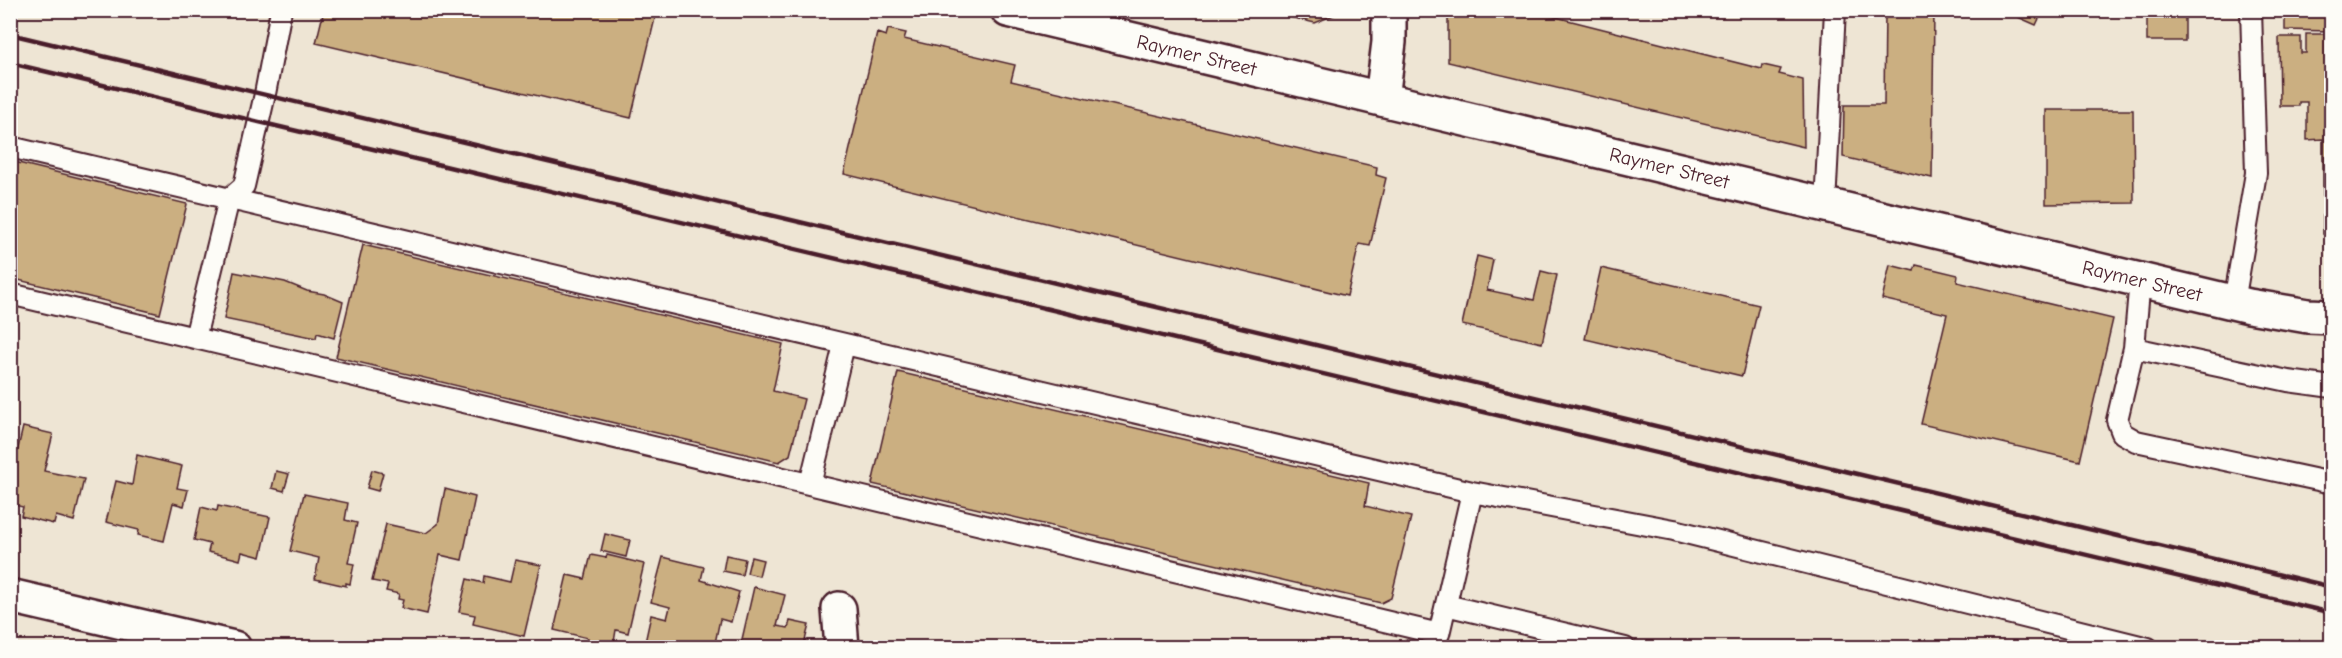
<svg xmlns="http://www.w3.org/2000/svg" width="2342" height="658" font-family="'Comic Neue',sans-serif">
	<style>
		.building { fill: #cbaf81; stroke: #4a1f2b; stroke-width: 1.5 }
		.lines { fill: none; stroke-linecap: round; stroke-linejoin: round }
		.service-casing { stroke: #4a1f2b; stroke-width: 24 }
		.minor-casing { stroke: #4a1f2b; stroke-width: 38 }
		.tertiary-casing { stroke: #4a1f2b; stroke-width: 38 }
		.service { stroke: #fdfcf7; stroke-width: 20 }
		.minor { stroke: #fdfcf7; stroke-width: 33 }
		.tertiary { stroke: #fdfcf7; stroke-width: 33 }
		.rail { stroke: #4a1f2b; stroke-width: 4.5 }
		.labels { text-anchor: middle; stroke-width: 5; stroke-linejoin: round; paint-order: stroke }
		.street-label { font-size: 20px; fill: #4a1f2b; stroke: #fdfcf7 }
	</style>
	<rect width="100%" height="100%" fill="#eee5d4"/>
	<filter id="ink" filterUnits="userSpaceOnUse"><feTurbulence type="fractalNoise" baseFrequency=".0167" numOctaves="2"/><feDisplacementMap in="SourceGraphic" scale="12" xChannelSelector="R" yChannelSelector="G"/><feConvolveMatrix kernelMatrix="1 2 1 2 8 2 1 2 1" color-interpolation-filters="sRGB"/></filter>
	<g filter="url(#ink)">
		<path class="building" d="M324,10H657L631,118L316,43Z
			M1260,10H1343V11L1315,23Z
			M1448,10H1528L1762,69L1763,65L1781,69L1779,74L1803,80L1804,147L1448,62Z
			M1885,10H1934L1932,178L1843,157L1844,105H1884Z
			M2021,10H2043L2036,25L2018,17Z
			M2147,10H2185V41H2147Z
			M2285,10H2332V31L2285,30Z
			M888,29L906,33L904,39L1015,65L1011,81L1377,167L1376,175L1386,178L1370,246L1359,244L1347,296L844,174L877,33L886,36Z
			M2306,34H2332V234H2323V139L2307,140V102H2299V106H2280L2279,37H2301V53H2306Z
			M2046,110H2133L2134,203L2046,204Z
			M10,161L187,204L160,314L10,278Z
			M363,245L783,344L773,391L804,399L790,455L779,462L336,357Z
			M1477,256L1493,260L1487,290L1534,300L1541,271L1557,275L1542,343L1462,325Z
			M1890,265L1914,271L1916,265L1958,275L1957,282L2113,319L2080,461L1921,424L1947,314L1882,299Z
			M1601,268L1759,305L1742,376L1585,339Z
			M234,272L285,282L307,291L324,294L343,302L334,338L317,333L316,338L224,319Z
			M898,372L1369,483L1365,506L1411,517L1391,598L1381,603L872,484Z
			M23,427L53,434L44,471L84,479L74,521L56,516L54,524L21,516L23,507L10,504L13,479L11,478Z
			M137,455L182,466L177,488L188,490L184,506L173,503L164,541L138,535L139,530L106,522L116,481L132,485Z
			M372,470L383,473L378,491L367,488Z
			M276,471L289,474L284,491L272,488Z
			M445,489L475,497L462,560L440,555L427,614L401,608L403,600L398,599L399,594L386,591L388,584L372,581L386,524L426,533L438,524Z
			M304,494L348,503L345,520L357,523L348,563L354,564L350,584L346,583V586L315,579L319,558L290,551Z
			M218,506L270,517L261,557L242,552L240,560L233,558L208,552L210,544L194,540L201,507L217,511Z
			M605,534L630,540L626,557L601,551Z
			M591,555L606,558L607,555L644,564L628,633L616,630L613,648L587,643L588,638L554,630L567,575L585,579Z
			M726,555L745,559L742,575L723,571Z
			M663,557L704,567L701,580L739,592L731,622L720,619L714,648L644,647L651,615L667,619L670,607L651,602Z
			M751,557L763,560L759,576L747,573Z
			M515,560L541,565L524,636L473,624L475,615L459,612L467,579L483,583L484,576L510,582Z
			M754,587L785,595L777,626L788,628L790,621L809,625L803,648H740Z"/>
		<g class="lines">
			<g class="service-casing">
				<path id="service" d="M10,147L1472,492L1674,530L2148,648
					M1825,205L1835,10
					M10,294L1439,634L1472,492
					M2234,302L2256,173L2251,10
					M195,338L229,199L244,186L265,94L281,10
					M2134,348L2140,279
					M2332,387L2288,381L2134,348L2117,420L2122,433L2136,441L2332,483
					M810,484L844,345
					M1446,605L1625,648"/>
			</g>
			<g class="minor-casing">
				<path id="minor" d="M1382,99L1389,42V10
					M10,596L234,648
					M839,609L842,648"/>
			</g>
			<g class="tertiary-casing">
				<g id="tertiary">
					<path id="s1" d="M1008,10L2249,306L2308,316L2332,317"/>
				</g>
			</g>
			<use href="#service" class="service"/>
			<use href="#minor" class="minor"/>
			<use href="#tertiary" class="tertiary"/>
			<path class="rail" d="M10,34L2332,587
				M10,63L2332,613"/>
		</g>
	</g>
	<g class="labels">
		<g class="street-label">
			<text dy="7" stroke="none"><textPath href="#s1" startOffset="194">Raymer Street</textPath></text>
			<text dy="7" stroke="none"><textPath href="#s1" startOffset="680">Raymer Street</textPath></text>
			<text dy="7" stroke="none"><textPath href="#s1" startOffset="1166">Raymer Street</textPath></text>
		</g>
	</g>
	<rect width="2342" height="658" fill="none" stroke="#fdfcf7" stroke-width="36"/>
	<rect x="18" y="18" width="2306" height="622" fill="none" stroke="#4a1f2b" stroke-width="2" filter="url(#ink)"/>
</svg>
